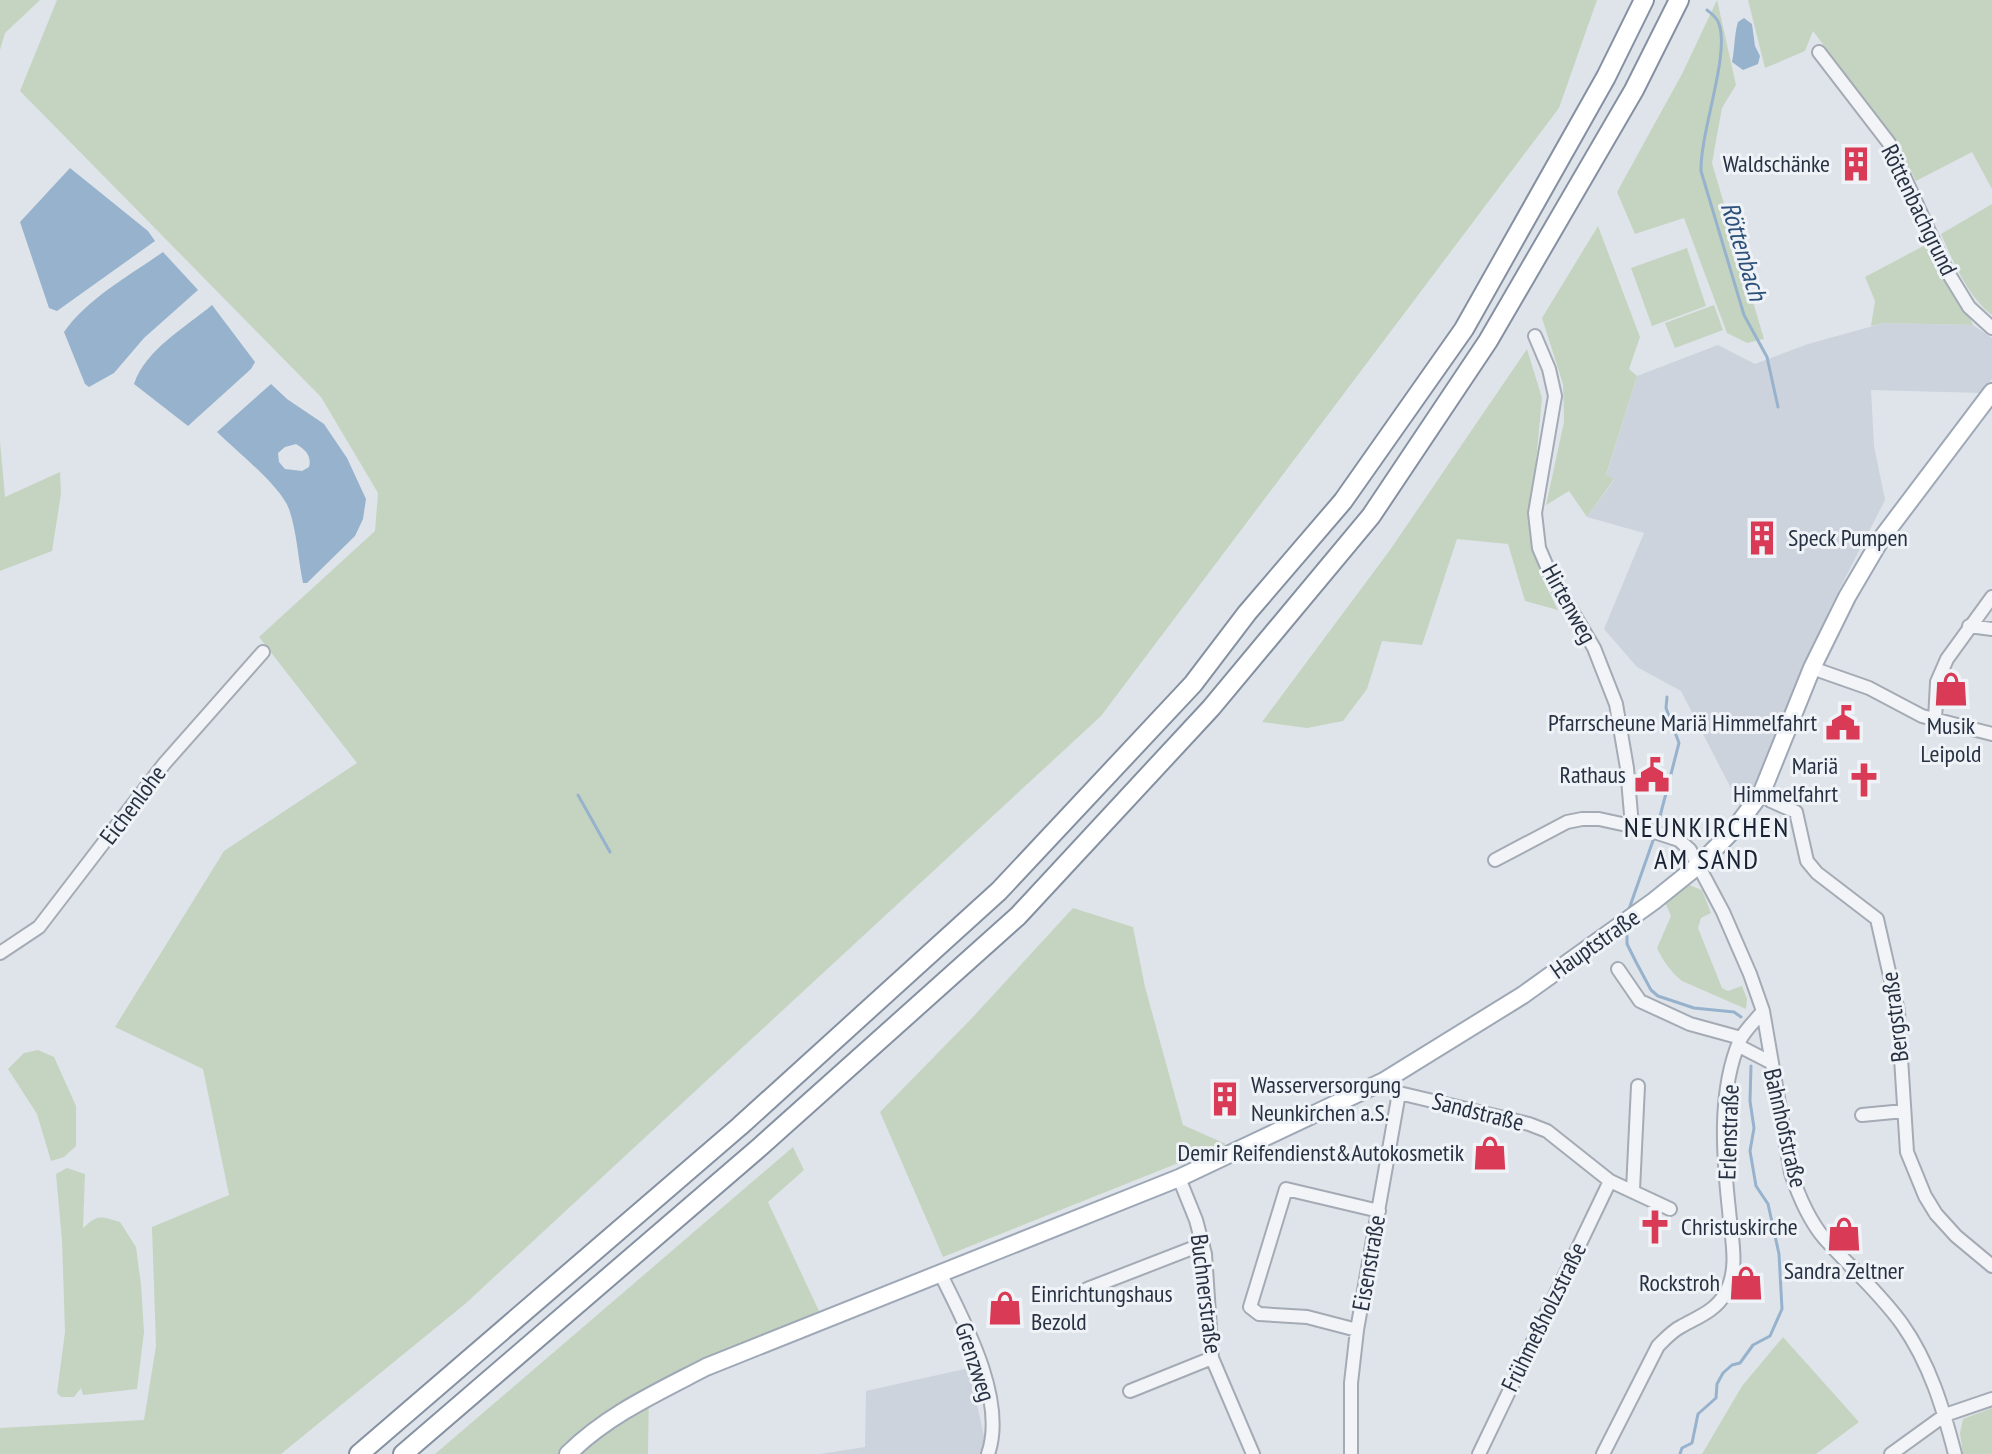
<svg xmlns="http://www.w3.org/2000/svg" width="1992" height="1454" font-family="'PT Sans Narrow',sans-serif">
	<style>
		.built { fill: #cdd3dc }
		.green { fill: #c5d4c0 }
		.water { fill: #97b2cd; fill-rule: evenodd }
		.lines { fill: none; stroke-linecap: round; stroke-linejoin: round }
		.stream { stroke: #97b2cd; stroke-width: 3 }
		.minor-casing { stroke: #a4abb4; stroke-width: 16 }
		.major-casing { stroke: #9ea8b6; stroke-width: 20 }
		.highway-casing { stroke: #8591a2; stroke-width: 22 }
		.minor { stroke: #f2f4f8; stroke-width: 12 }
		.major { stroke: #fff; stroke-width: 16 }
		.highway { stroke: #fff; stroke-width: 18 }
		.labels { text-anchor: middle; stroke-width: 6; stroke-linejoin: round; paint-order: stroke }
		.poi-label { font-size: 24px; fill: #273142; stroke: #eff3f7; text-anchor: end }
		.street-label { font-size: 24px; fill: #273142; stroke: #eff3f7 }
		.water-label { font-size: 26px; font-style: italic; fill: #2d517a; stroke: #eff3f7 }
		.quarter-label { font-size: 28px; letter-spacing: 2px; fill: #192233; stroke: #eff3f7 }
	</style>
	<rect width="100%" height="100%" fill="#dfe4ea"/>
	<path class="built" d="M1884,323L1973,325L1992,338V379L1981,393L1871,390L1874,446L1885,500L1830,608L1773,742L1767,760L1766,777L1740,806L1681,691L1637,667L1604,629L1644,533L1587,517L1614,480L1606,476L1637,376L1718,345L1755,364L1808,344Z
		M969,1368L988,1454H820L865,1447L866,1391Z"/>
	<path class="green" d="M0,0H40L5,33L0,50Z
		M57,0H1597L1559,108L1101,716L465,1304L281,1454H0V1428L144,1420L156,1346L152,1227L229,1195L203,1069L115,1027L224,851L357,763L259,637L375,531L378,493L321,397L20,91Z
		M1717,0L1736,85L1722,108L1712,163L1764,339L1747,343L1727,333L1684,218L1635,234L1617,192L1682,74Z
		M1748,0H1992V189L1972,152L1916,181L1897,143L1813,31L1805,51L1765,68Z
		M1992,204V315C1967,296 1953,261 1941,234Z
		M1598,226L1640,337L1629,369L1637,376L1606,475L1614,479L1587,517L1569,491L1546,505L1564,422L1563,384L1542,318Z
		M1929,243L1944,280L1968,313L1973,325L1884,323L1871,326L1875,301L1865,277Z
		M1687,248L1706,306L1652,326L1631,268Z
		M1714,305L1723,330L1675,348L1665,323Z
		M1527,349L1542,398L1530,525L1540,574L1558,610L1525,601L1508,544L1457,539L1422,645L1382,641L1367,689L1343,721L1307,728L1262,722L1390,550Z
		M0,441L5,497L60,472L61,494L52,551L0,571Z
		M1689,885L1702,890L1711,913L1701,918L1698,928L1722,988L1728,991L1742,986L1747,999L1746,1009L1682,981C1671,972 1663,961 1657,948L1671,916L1665,902Z
		M1073,908L1133,927L1145,987L1183,1125L1226,1144L943,1257L880,1112L972,1018Z
		M38,1050L54,1057L76,1106V1146L64,1157L51,1161L37,1114L8,1069L24,1053Z
		M793,1147L804,1170L768,1202L819,1311L649,1387L648,1454H435Z
		M67,1168L85,1174L83,1228C98,1214 100,1216 120,1222L136,1247L141,1285L144,1332L137,1389L83,1395L81,1388L74,1397H61L57,1393L65,1332L62,1240L56,1174Z
		M1783,1337L1859,1422L1816,1454H1702L1742,1386Z
		M1992,1408V1454H1963L1960,1433L1963,1419Z"/>
	<path class="water" d="M1744,18L1752,24L1755,46L1760,56L1758,64L1743,70L1732,62C1735,48 1734,35 1738,22Z
		M70,168L148,231L155,241L57,311L49,308L20,222Z
		M163,252L198,290L144,338L114,373L89,387L85,384L64,332C88,298 129,276 163,252Z
		M212,305L255,362L251,369L188,426L134,384C145,350 186,327 212,305Z
		M271,384L287,399L324,424L347,458L366,499L363,519L355,536L307,583H303C298,559 297,532 289,509C280,485 237,452 217,432ZM296,444C305,449 312,456 309,467L302,471L285,469L279,462L278,453L285,447Z"/>
	<g class="lines">
		<path class="stream" d="M1707,10C1712,14 1717,17 1719,24C1730,55 1700,132 1701,171L1744,315L1767,357L1778,407
			M578,795L610,852
			M1657,828L1679,743L1666,708L1667,697
			M1629,909L1655,835
			M1627,936V944L1636,962L1651,990L1658,996L1694,1008L1734,1012L1741,1017
			M1680,1454L1682,1448L1692,1443L1698,1414L1716,1398L1717,1384L1723,1373L1732,1365L1740,1363L1753,1345L1770,1336L1782,1309L1779,1254L1768,1204L1756,1186L1750,1151L1754,1128L1750,1101L1751,1066"/>
		<g class="minor-casing">
			<path id="minor" d="M1819,52L1889,143L1947,271L1969,307L1992,328
				M1535,336L1549,369L1555,396L1535,513L1539,548L1551,576L1594,648L1616,704L1627,768L1632,826
				M1969,626L1992,629
				M1812,668L1869,688L1922,716L1992,734
				M1935,720L1937,682L1947,659L1992,597
				M1762,792L1771,801L1796,812L1807,861L1817,873L1877,919L1898,1011L1907,1152L1925,1196L1936,1214L1956,1236L1992,1266
				M1495,860L1567,822L1582,819H1599L1645,829L1679,840L1690,850L1723,912L1750,974L1763,1011L1791,1173C1798,1194 1809,1220 1824,1238C1850,1267 1879,1292 1902,1324C1930,1364 1943,1408 1955,1454
				M0,953L39,927L164,764L263,652
				M1618,969L1640,1001L1690,1024L1741,1038
				M1739,1046L1770,1062
				M1399,1093L1529,1124L1547,1131L1610,1181L1670,1209
				M1862,1115L1904,1111
				M1179,1178L1196,1220L1205,1254L1212,1358L1253,1454
				M1633,1190L1638,1086
				M940,1273C964,1321 1007,1400 988,1454
				M1087,1289L1203,1244
				M1357,1330L1307,1317L1259,1314L1250,1307L1286,1189L1379,1211
				M1130,1391L1212,1358
				M1351,1454V1383L1357,1330L1399,1093L1384,1081
				M1479,1454L1610,1181
				M1603,1454L1658,1346C1666,1338 1672,1331 1682,1326C1698,1317 1715,1311 1725,1294C1740,1269 1731,1236 1729,1210C1723,1155 1718,1091 1740,1040C1745,1030 1756,1020 1763,1011
				M1891,1454L1945,1415L1992,1399"/>
		</g>
		<g class="major-casing">
			<path id="major" d="M568,1454C607,1415 658,1392 706,1367L1179,1178L1384,1081L1523,995L1654,901L1700,864L1736,827L1762,792L1812,668L1847,597L1881,539L1992,392"/>
		</g>
		<g class="highway-casing">
			<path id="highway" d="M359,1454L740,1126L999,891L1193,684L1247,613L1343,501L1464,329L1606,77L1644,0
				M403,1454L761,1146L1018,916L1211,708L1371,516L1488,341L1634,90L1679,0"/>
		</g>
		<use href="#minor" class="minor"/>
		<use href="#major" class="major"/>
		<use href="#highway" class="highway"/>
	</g>
	<defs>
		<g id="building-bare" transform="scale(2.76)"><path d="M-4-6H4V6H1V3H-1V6H-4ZM-2.5-4.3h1.7v1.8h-1.7ZM.8-4.3h1.7v1.8H.8ZM-2.5-1h1.7V.8h-1.7ZM.8-1h1.7V.8H.8Z" fill="#d93a55" stroke="#eff3f7" stroke-width="2.5" paint-order="stroke"/></g>
		<g id="shop-bare" transform="scale(2.76)"><path d="M-5-2.5h2.3a2.7 3.5 0 0 1 5.4 0H5L5.5 6h-11ZM-1.5-2.5h3a1.5 2.3 0 0 0-3 0Z" fill="#d93a55" stroke="#eff3f7" stroke-width="2.5" paint-order="stroke"/></g>
		<g id="civic-bare" transform="scale(2.76)"><path d="M-.6-6.5H3V-4.5H.6V-3L4-1V1h2V6H-6V1h2V-1L-.6-3ZM-1.2 2.5V6h2.4V2.5Z" fill="#d93a55" stroke="#eff3f7" stroke-width="2.5" paint-order="stroke"/></g>
		<g id="church-bare" transform="scale(2.76)"><path d="M-1.2-6h2.4v3.5h3.3v2.4h-3.3V6h-2.4V-.1h-3.3v-2.4h3.3Z" fill="#d93a55" stroke="#eff3f7" stroke-width="2.5" paint-order="stroke"/></g>
	</defs>
	<g fill-rule="evenodd">
		<use href="#building-bare" x="1856" y="164"/>
		<use href="#building-bare" x="1762" y="538"/>
		<use href="#shop-bare" x="1951" y="689"/>
		<use href="#civic-bare" x="1843" y="723"/>
		<use href="#civic-bare" x="1652" y="775"/>
		<use href="#church-bare" x="1864" y="780"/>
		<use href="#building-bare" x="1225" y="1099"/>
		<use href="#shop-bare" x="1490" y="1153"/>
		<use href="#church-bare" x="1655" y="1227"/>
		<use href="#shop-bare" x="1844" y="1234"/>
		<use href="#shop-bare" x="1746" y="1283"/>
		<use href="#shop-bare" x="1005" y="1308"/>
	</g>
	<g class="labels">
		<g class="poi-label">
			<text x="1830" y="172">Waldschänke</text>
			<text x="1788" y="546" text-anchor="start">Speck Pumpen</text>
			<text x="1817" y="731">Pfarrscheune Mariä Himmelfahrt</text>
			<text x="1951" y="734" text-anchor="middle">Musik<tspan x="1951" dy="28">Leipold</tspan></text>
			<text x="1838" y="774">Mariä<tspan x="1838" dy="28">Himmelfahrt</tspan></text>
			<text x="1626" y="783">Rathaus</text>
			<text x="1251" y="1093" text-anchor="start">Wasserversorgung<tspan x="1251" dy="28">Neunkirchen a.S.</tspan></text>
			<text x="1464" y="1161">Demir Reifendienst&amp;Autokosmetik</text>
			<text x="1681" y="1235" text-anchor="start">Christuskirche</text>
			<text x="1844" y="1279" text-anchor="middle">Sandra Zeltner</text>
			<text x="1720" y="1291">Rockstroh</text>
			<text x="1031" y="1302" text-anchor="start">Einrichtungshaus<tspan x="1031" dy="28">Bezold</tspan></text>
		</g>
		<g class="street-label">
			<text transform="translate(1919 210) rotate(64)" y="8">Röttenbachgrund</text>
			<text transform="translate(1569 604) rotate(61)" y="8">Hirtenweg</text>
			<text transform="translate(133 805) rotate(-53)" y="8">Eichenlohe</text>
			<text transform="translate(1595 944) rotate(-35)" y="8">Hauptstraße</text>
			<text transform="translate(1895 1017) rotate(-97)" y="8">Bergstraße</text>
			<text transform="translate(1478 1112) rotate(14)" y="8">Sandstraße</text>
			<text transform="translate(1785 1128) rotate(77)" y="8">Bahnhofstraße</text>
			<text transform="translate(1729 1132) rotate(-88)" y="8">Erlenstraße</text>
			<text transform="translate(1369 1263) rotate(-80)" y="8">Eisenstraße</text>
			<text transform="translate(1206 1294) rotate(83)" y="8">Buchnerstraße</text>
			<text transform="translate(1544 1317) rotate(-64)" y="8">Frühmeßholzstraße</text>
			<text transform="translate(975 1362) rotate(72)" y="8">Grenzweg</text>
		</g>
		<g class="water-label">
			<text transform="translate(1744 251) rotate(73)" y="9">Röttenbach</text>
		</g>
		<g class="quarter-label">
			<text x="1707" y="837">NEUNKIRCHEN<tspan x="1707" dy="32">AM SAND</tspan></text>
		</g>
	</g>
</svg>
